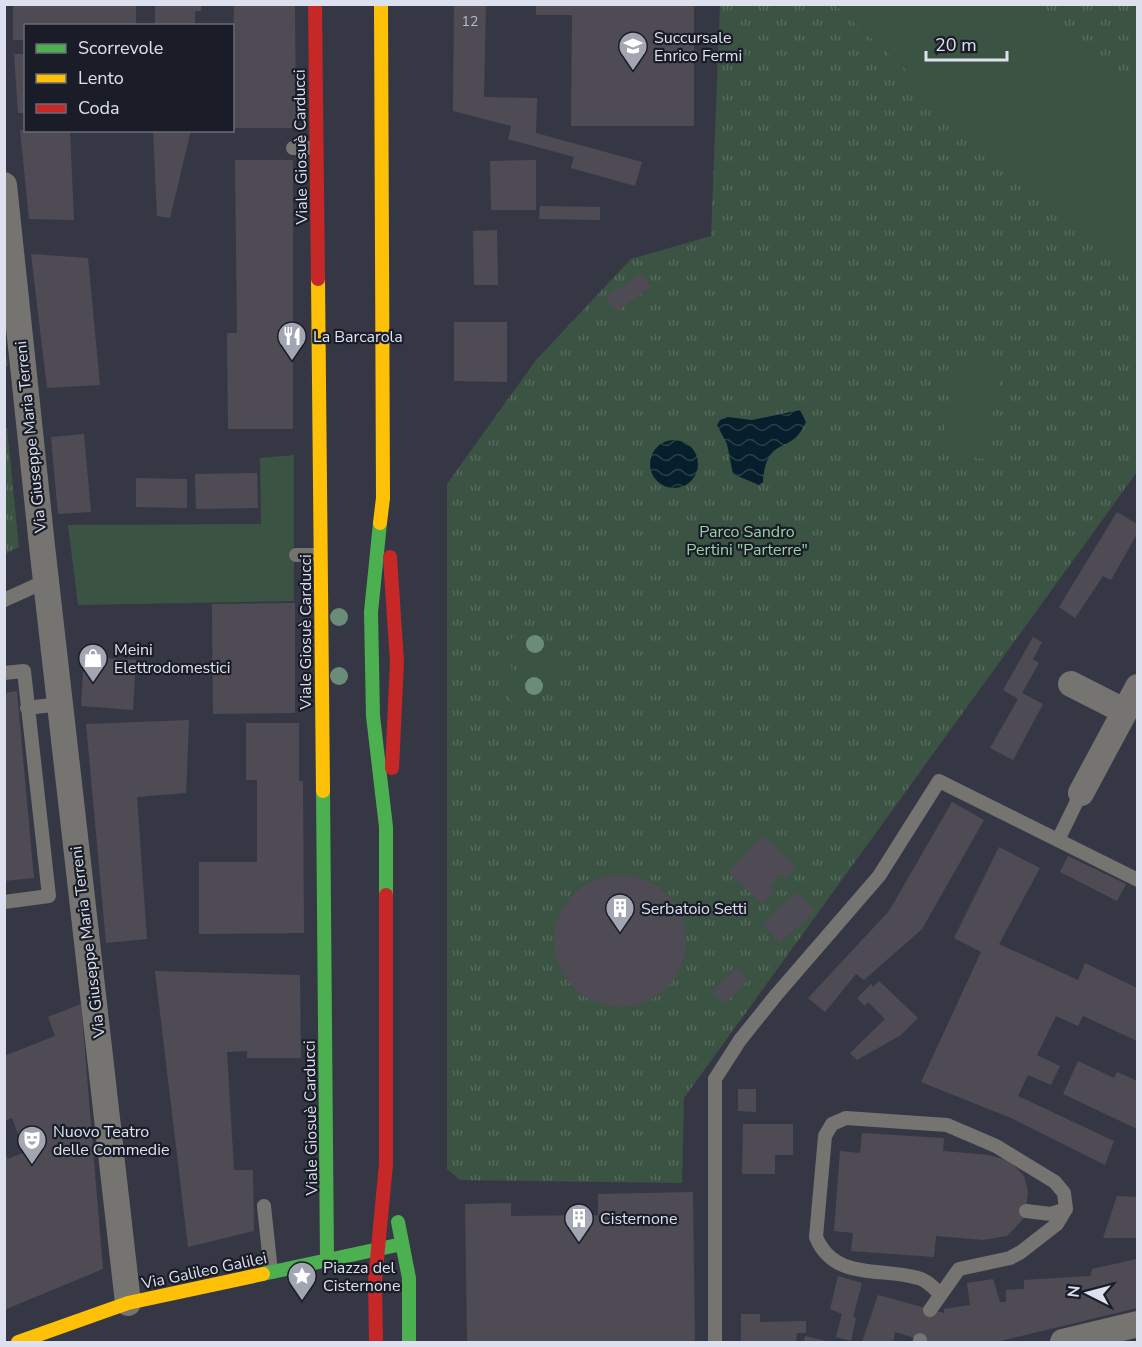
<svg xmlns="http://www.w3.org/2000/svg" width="1142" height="1347" font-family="'Nunito Sans',sans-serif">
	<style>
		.park { fill: url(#park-tufts) }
		.garden { fill: #3b5342; fill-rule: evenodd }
		.water { fill: url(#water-waves) }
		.building { fill: #4f4b55 }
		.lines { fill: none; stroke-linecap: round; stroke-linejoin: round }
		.lane { stroke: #767471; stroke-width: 14 }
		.street { stroke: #767471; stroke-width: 26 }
		.fast { stroke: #4caf50; stroke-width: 14 }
		.slow { stroke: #ffc107; stroke-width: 14 }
		.jam { stroke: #c62828; stroke-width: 14 }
		.tree { fill: #6c8c7a }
		.labels { text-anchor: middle; stroke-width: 4.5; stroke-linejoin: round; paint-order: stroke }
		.number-label { font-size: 14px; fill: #babcc8 }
		.poi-label { font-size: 16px; fill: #dde1ef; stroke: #1a1d27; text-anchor: start }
		.street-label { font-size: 16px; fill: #dde1ef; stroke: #1a1d27 }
		.park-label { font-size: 16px; fill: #99d1a6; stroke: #1a1d27 }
	</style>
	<defs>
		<pattern id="park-tufts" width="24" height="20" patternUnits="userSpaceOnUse" patternTransform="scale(1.5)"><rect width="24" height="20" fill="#3b5342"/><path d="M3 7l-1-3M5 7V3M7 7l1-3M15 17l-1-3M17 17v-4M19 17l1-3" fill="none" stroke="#576b5e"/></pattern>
		<pattern id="water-waves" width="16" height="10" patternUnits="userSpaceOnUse" patternTransform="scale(1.5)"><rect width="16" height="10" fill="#071f2c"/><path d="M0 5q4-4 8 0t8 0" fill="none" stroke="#2b3f4b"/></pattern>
	</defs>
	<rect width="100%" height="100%" fill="#353844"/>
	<path class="park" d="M720,5H1137V472L684,1098L682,1183L460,1180L447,1169V484L536,360L631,259L711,236Z
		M5,428H7L19,547L5,554Z"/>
	<path class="garden" d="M835,5H1034L1137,89V282Z
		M958,359L1001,367L984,459L940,451Z
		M294,455V601L78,605L68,525L261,524L260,458Z
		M532,633C568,640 560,708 516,704C487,684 492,633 532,633ZM520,658L528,664L526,674L516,676L512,673L511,663Z"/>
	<path class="water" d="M800,410L806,422C791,457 767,433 763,482L759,485L733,474L727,444L717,425L720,420L728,417L752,420Z
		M650 464a24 24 0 1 1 48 0a24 24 0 1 1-48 0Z"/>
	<path class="building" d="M13,4H136V26H26V40H13Z
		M155,4H201V11H195V26H155Z
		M234,4H295L296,128H232Z
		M454,4H486L484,97L537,98L536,133L642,162L635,186L571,168L574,157L508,139L511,126L453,111Z
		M536,4H694V126H571L572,15H536Z
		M14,54H26V113H18Z
		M20,130H70L74,220L29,219Z
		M153,130H191L170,218L157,216Z
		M235,160H293V429H228L227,333H237Z
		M536,160V210H491L490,161Z
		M540,206L600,207V220L539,219Z
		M497,230L498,285H474L473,231Z
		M31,254L88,258L100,385L47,388Z
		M641,273L651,287L616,312L606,297Z
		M454,322H507V382L454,381Z
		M4,345L8,366L4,367Z
		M84,434L91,512L58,514L51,437Z
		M257,473L258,508L196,509L195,474Z
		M136,478L187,479V508L136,507Z
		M1117,512L1137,524V534L1111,580L1103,576L1075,618L1059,607Z
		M295,603V713L213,714L212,604Z
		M1033,637L1042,642L1033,659L1039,663L1022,693L1043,704L1013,760L990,748L1018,699L1003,690Z
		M84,657L136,660L133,710L81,706Z
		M17,691L34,878L4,881V693Z
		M189,720L186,793L137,797L147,939L106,943L86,724Z
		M246,723H299V781H303L304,933L199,934V862H257V780H246Z
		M952,802L984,820L922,929L864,980L856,974L825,1012L808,998L889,911Z
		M763,835L796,867L786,879L781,874L769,886L774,891L762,904L728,871Z
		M999,847L1040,868L999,944L1078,980L1085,963L1137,988V1041L1083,1016L1078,1026L1056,1016L1037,1055L1060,1066L1051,1085L1028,1075L1018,1096L1114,1141L1105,1165L1011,1118L921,1082L981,952L954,938Z
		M1068,856L1126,884L1117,901L1060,872Z
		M554 941a66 66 0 1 1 132 0a66 66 0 1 1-132 0Z
		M797,892L815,911L780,943L763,925Z
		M736,968L748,980L725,1004L713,992Z
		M155,971L300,975L301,1058H247V1051L227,1052L234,1170H253L254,1231L188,1247Z
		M879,981L918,1018L901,1035L857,1060L850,1053L885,1019L868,1002L865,1006L857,998L871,984L873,987Z
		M81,1004L103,1269L4,1310V1151L8,1159L25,1152L12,1118L4,1121V1056L55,1036L48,1017Z
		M1078,1061L1114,1078L1117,1072L1137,1081V1129L1063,1094Z
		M738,1089H756V1112L738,1111Z
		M743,1124H793V1155H775V1174H742Z
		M862,1133L944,1138L943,1151L989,1155L1010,1161L1024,1176L1028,1192L1025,1217L1007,1236L983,1240L936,1236L934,1257L851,1251L853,1233L834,1231L840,1151L860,1153Z
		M693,1192L695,1342H467L465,1204L511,1203V1216L598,1215V1194Z
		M1117,1196L1137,1197V1238H1103Z
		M1137,1259V1308L996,1342H928L895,1332L893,1342H862L878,1295L944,1313V1309L970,1305L967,1283L993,1279L1000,1302H1006V1290L1024,1289V1280L1090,1276L1092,1269Z
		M838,1276L862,1283L853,1317L856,1318L851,1341L836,1337L842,1314L830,1309Z
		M741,1314H760V1322L806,1321V1333H797L796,1342H741Z
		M805,1336L831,1342H804Z"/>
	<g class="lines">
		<path class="lane" d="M293,148H316
			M296,555H320
			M4,600L46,581
			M4,673L24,671L49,896L4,902
			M27,708L60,704
			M1058,840L1081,793
			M264,1206L271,1272
			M1026,1211L1051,1214L1066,1209
			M930,1310L959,1269L1010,1258L1021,1252L1057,1224L1066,1209L1064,1193L1055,1182L996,1146L947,1125L846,1118L832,1124L825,1136L816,1237C834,1281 881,1267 918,1278C927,1280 934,1288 940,1294
			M715,1342V1079L740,1040L777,994L879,876L939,781L1138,880
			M920,1342V1340"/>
		<path class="street" d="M4,185L42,546L128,1303
			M1071,684L1124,711
			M1081,793L1138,687
			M1063,1342L1138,1324"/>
		<path class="fast" d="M380,523L371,612L373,716L386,827V895
			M323,791L327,1260
			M398,1222L409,1278V1342
			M263,1274L402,1244"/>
		<path class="slow" d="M318,279L323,791
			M380,523L383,498L381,4
			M18,1342L128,1303L263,1274"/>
		<path class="jam" d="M315,4L318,279
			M390,557L397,662L392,768
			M376,1342L375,1280L386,1164V895"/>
	</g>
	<g class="tree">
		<circle cx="339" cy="617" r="9"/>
		<circle cx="535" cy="644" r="9"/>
		<circle cx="339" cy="676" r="9"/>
		<circle cx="534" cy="686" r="9"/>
	</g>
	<defs>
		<g id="school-pin" transform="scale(1.5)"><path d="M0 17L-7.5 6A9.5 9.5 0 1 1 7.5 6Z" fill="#a2a6b3" stroke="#1a1d27"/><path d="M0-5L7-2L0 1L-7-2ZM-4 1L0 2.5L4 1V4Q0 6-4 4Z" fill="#fff"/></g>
		<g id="restaurant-pin" transform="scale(1.5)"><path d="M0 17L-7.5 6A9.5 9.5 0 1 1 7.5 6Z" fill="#a2a6b3" stroke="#1a1d27"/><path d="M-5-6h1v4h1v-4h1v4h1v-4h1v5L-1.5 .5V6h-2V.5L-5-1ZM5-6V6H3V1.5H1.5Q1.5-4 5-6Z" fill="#fff"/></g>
		<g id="shop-pin" transform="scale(1.5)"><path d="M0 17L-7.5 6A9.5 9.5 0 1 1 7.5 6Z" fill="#a2a6b3" stroke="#1a1d27"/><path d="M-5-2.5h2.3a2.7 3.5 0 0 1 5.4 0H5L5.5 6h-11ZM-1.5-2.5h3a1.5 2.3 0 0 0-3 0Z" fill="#fff"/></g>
		<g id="building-pin" transform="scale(1.5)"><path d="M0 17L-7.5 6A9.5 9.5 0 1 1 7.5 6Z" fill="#a2a6b3" stroke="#1a1d27"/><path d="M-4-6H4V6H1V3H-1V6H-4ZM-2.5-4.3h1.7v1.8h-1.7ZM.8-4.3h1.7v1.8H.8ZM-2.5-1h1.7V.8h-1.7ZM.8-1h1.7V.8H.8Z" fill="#fff"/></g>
		<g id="theatre-pin" transform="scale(1.5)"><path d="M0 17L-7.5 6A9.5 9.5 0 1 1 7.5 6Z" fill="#a2a6b3" stroke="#1a1d27"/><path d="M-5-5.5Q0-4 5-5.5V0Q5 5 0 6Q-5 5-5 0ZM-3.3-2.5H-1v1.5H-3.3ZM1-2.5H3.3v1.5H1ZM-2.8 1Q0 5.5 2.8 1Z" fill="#fff"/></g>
		<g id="sight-pin" transform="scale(1.5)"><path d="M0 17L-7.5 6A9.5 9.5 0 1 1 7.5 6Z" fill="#a2a6b3" stroke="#1a1d27"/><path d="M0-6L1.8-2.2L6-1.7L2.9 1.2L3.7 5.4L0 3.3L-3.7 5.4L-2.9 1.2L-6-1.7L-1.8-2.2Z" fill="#fff"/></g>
	</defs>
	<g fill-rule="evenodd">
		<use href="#school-pin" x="633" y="46"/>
		<use href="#restaurant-pin" x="292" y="336"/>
		<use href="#shop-pin" x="93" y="658"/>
		<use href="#building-pin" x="620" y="908"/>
		<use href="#theatre-pin" x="32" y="1140"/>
		<use href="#building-pin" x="579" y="1218"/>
		<use href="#sight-pin" x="302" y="1276"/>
	</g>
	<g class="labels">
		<g class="number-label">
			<text x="470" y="26">12</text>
		</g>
		<g class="poi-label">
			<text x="654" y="43">Succursale<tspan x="654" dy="18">Enrico Fermi</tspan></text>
			<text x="313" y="342">La Barcarola</text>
			<text x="114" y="655">Meini<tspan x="114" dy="18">Elettrodomestici</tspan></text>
			<text x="641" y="914">Serbatoio Setti</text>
			<text x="53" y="1137">Nuovo Teatro<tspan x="53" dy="18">delle Commedie</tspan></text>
			<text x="600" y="1224">Cisternone</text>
			<text x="323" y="1273">Piazza del<tspan x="323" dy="18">Cisternone</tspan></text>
		</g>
		<g class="street-label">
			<text transform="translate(300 147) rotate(-91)" y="6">Viale Giosuè Carducci</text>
			<text transform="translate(30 437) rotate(-96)" y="6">Via Giuseppe Maria Terreni</text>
			<text transform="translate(305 632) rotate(-90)" y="6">Viale Giosuè Carducci</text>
			<text transform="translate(87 942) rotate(-97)" y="6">Via Giuseppe Maria Terreni</text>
			<text transform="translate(310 1118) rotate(-91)" y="6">Viale Giosuè Carducci</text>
			<text transform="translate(204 1270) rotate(-12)" y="6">Via Galileo Galilei</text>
		</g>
		<g class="park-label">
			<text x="747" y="537">Parco Sandro<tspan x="747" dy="18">Pertini "Parterre"</tspan></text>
		</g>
	</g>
	<rect width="1142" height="1347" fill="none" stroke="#dde1ef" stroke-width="12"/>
	<rect x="24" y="24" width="210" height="108" fill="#1a1d27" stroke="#686b77" stroke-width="1.5"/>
	<rect x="36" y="44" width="30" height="9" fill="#4caf50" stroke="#686b77" stroke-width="1.5"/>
	<text x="78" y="54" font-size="18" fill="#dde1ef">Scorrevole</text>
	<rect x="36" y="74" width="30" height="9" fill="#ffc107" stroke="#686b77" stroke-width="1.5"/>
	<text x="78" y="84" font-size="18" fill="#dde1ef">Lento</text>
	<rect x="36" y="104" width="30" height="9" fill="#c62828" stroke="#686b77" stroke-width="1.5"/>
	<text x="78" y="114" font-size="18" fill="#dde1ef">Coda</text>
	<g transform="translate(1088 1293) rotate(276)" stroke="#1a1d27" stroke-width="4.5" paint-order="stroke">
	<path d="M0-4.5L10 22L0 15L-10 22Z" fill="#dde1ef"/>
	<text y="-9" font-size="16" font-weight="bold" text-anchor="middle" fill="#dde1ef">N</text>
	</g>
	<path d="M926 51v9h81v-9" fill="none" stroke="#dde1ef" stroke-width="3"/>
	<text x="935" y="51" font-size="18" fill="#dde1ef" stroke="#1a1d27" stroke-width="4.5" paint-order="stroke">20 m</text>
</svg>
